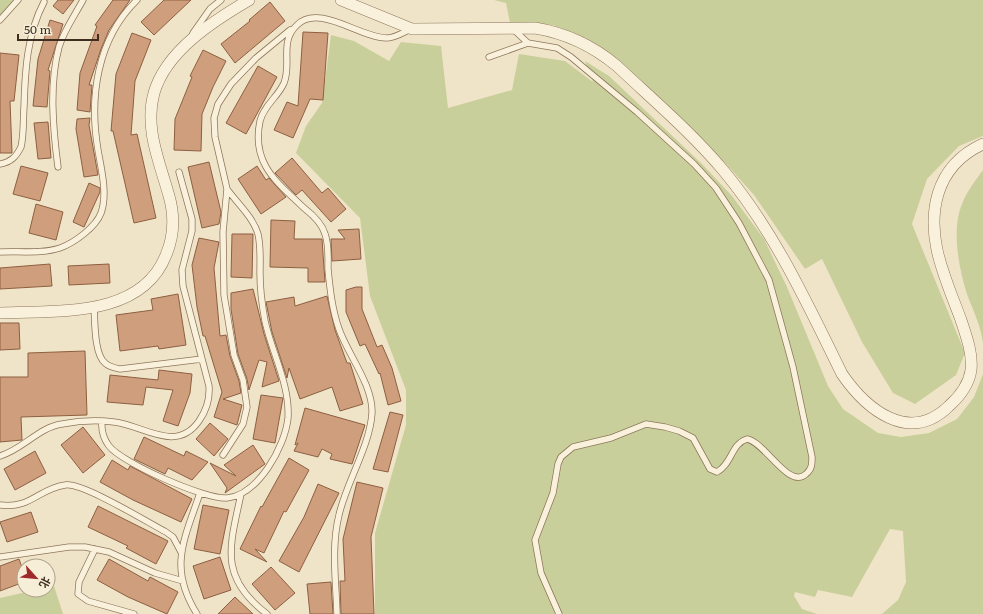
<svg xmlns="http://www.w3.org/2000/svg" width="983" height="614" font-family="Literata,'Noto Sans SC',serif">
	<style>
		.green { fill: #c9cf9b }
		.building { fill: #cf9f7d; stroke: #8d5f41 }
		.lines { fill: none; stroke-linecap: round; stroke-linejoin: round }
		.lane-casing { stroke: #8d765c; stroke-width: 7 }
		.street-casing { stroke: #8d765c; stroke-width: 12 }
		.lane { stroke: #faf1dc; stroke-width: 5.5 }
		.street { stroke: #faf1dc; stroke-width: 11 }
	</style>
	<rect width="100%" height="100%" fill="#f0e4c8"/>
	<path class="green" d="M0,0H15L0,15Z
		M494,0H983V136L959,146L927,179L912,224L965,353L956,375L915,404L893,393L862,342L822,259L805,269L754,195L727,165L614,57L586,38L553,25L510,23L506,3Z
		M331,35L354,41L389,61L401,42L441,46L448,108L512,90L519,54L565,61L593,82L585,61L609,76L702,164L732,196L764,239L787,287L828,386L843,409L878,433L901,437L929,433L957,419L961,414L974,397L983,374V614H882L898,600L906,582L903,531L890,529L852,597L818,590L815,597L795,592L794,596L802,609L817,614H375V533L406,425V390L370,296L360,218L296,153L306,126L322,103Z
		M983,170V343C981,327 974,312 968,297C959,270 951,230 962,204C967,191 975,181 983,170Z
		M54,586L63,614H0V598L35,590H48V587Z"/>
	<path class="building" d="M58,0H74L63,14L53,6Z
		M113,0H130L109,30L101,49L89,85H92L90,112L77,110L80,73L97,26L95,25Z
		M164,0H191L154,35L141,22Z
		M270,2L285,21L235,63L221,44L250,21L249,20Z
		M50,20L63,24L48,70L50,71L47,107L33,106L38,59Z
		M303,32L328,33L323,100L310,99L293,138L274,130L287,102L298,106Z
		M132,33L151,40L135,81L131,135L137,134L156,218L134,223L113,131H111L116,74Z
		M203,50L226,61L213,87L202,114L201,151L174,150L175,119L192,77L190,76Z
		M0,53L19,55L14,101H10L12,153H0Z
		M258,66L277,77L246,134L226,123Z
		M90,118L89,125L98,175L84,177L76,129L77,119Z
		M48,122L51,158L38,159L34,123Z
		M292,158L322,193L328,188L346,209L331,222L302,190L296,195L275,173Z
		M209,162L221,212L219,224L202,228L188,167Z
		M21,166L48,173L40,201L13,194Z
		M257,166L266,180L269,178L286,197L261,214L238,179Z
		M89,183L100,188V192L84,227L73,222Z
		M36,204L63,212L56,240L29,233Z
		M271,220L295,221L294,239H322L325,282H308V268L270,267Z
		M359,229L361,259L332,261L331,239H345L338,230Z
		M232,234H253L252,278L231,277Z
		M199,238L219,242L214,268L220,336L226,335L230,356L239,381L241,393L223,399L242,405L237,425L214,417L222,392L205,336H203L197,307L192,265Z
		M50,264L52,286L0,289V268Z
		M109,264L110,283L69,285L68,266Z
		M356,287H362V309L377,347L382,345L392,368L401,401L388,405L380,373L379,374L365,344L360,346L346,312V290Z
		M253,289L264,334L279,381L262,387L267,362L259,360L249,390L247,379L238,354L231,309V293Z
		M178,294L186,345L159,349L158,346L120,351L116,315L153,310L151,299Z
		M327,296L335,330L347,363H350L363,404L340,411L332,387L300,399L289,368L287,378L272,332L266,302L294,297L295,306Z
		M0,323H19L20,349L0,350Z
		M85,351L87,415L21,417L22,440L0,442V377H28V353Z
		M159,370L192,374L190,393L178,426L163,421L173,390L146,387L143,405L107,402L110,375L158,380Z
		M261,395L283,398L275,443L253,439Z
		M305,408L365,425L352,464L330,459L332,454L322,449L318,457L294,451L298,443L295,445Z
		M390,412L403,415L388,472L373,469Z
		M210,423L228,439L214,456L196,439Z
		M83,427L105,455L83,473L61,445Z
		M144,437L184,456L186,451L208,462L192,480L168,468L165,474L134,459Z
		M253,445L265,464L225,493L227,488L210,463L236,476L224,465Z
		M35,451L46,473L15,490L4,469Z
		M289,458L309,470L286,512L284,511L264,553L255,549L267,562L240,549L261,506L262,507Z
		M112,460L128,470L130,466L192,499L181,522L133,500L100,482Z
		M357,482L383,488L371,537L374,614H341L340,581H345L343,539Z
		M318,484L339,493L299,572L279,561L304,517Z
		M203,505L229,510L220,554L194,549Z
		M98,506L168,541L156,564L126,548L128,546L88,527Z
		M31,512L38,532L7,542L0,522Z
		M220,557L231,590L204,599L193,566Z
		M19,559L24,573V582L0,591V566Z
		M109,559L148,581L150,577L178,592L167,614L128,597L97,580Z
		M271,567L295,593L275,610L252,584Z
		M331,582L333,614H310L307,584Z
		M235,597L236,598L253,614H218Z"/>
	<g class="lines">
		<g class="lane-casing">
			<path id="lane" d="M0,20L18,0
				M513,29L528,43L557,48L571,57L637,112L694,164L716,188L739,223L769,280L793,367L812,457C812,464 812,469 806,474C789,490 765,442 747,439C731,444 732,464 717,472L710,469L693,438L679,431L665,427L646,424L611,438L573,447L561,457L558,464L553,493L535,540L541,573L559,614
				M193,33L210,9L221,0
				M489,57L528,43
				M0,164C11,162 16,157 21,147C24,134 23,120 24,107C25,71 27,34 44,2
				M58,167C53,129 49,84 59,47C64,30 75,15 83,0
				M0,252C19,251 42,254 60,248C74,243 96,227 101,213C108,194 101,168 98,150C89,97 97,39 137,0
				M94,307C95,321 94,354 105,363C109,367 115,368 120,369L202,359
				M102,421C101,431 103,438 109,446C122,463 206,500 227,498C258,495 285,447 288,418C290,385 272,353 265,321C262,305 260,289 260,273C260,260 261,247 258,234C253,217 237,203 227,189
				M223,455L243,424L247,407L243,380L234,355L224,295L223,232L227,189L215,137L214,118L218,104L231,84L256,58L290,30
				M0,456C22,450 39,427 62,424C78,421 98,420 114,422C143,425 176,454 199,421C206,411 210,399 209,386L183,286L182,270L192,231V219L179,172
				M241,494C230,546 218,577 267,614
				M0,505C31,509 38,489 65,485C82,482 147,522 166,532L173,537L181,552
				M95,549L79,582L78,594L88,601L134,614
				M0,557L69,547H85L109,552L155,573L183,581
				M197,614C168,568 184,540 200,493
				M337,614C336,581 331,547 339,515C346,483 370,446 372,413C373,385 348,355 339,329C332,309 330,289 328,269C328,257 329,245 325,234C322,223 313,215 304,208C277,182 251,164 260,121C264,105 278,97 284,83C292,63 279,42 297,25C319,3 360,38 387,38C395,38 404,32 411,29"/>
		</g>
		<g class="street-casing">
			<path id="street" d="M341,0L412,29L535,28C566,33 593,46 617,66C653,100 691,132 723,170C774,231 807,303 842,374C866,409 909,445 949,406C959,397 969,384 971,370C973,354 966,335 961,320C946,279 925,238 938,194C945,171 961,154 983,144
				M0,313C56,310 141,319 166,255C174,236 175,217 169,196C160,163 144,128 154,93C166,51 213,21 249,0"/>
		</g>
		<use href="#lane" class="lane"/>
		<use href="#street" class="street"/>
	</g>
	<g transform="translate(36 578) rotate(117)"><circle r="19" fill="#f7eed8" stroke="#ada18e"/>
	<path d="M0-3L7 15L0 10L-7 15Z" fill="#9e2a2b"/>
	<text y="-6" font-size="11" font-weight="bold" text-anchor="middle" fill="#3d2e20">北</text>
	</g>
	<path d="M18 34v6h80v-6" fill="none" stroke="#3d2e20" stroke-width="2"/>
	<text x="24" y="34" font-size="12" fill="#3d2e20" stroke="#f7eed8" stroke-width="3" paint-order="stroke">50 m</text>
</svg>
